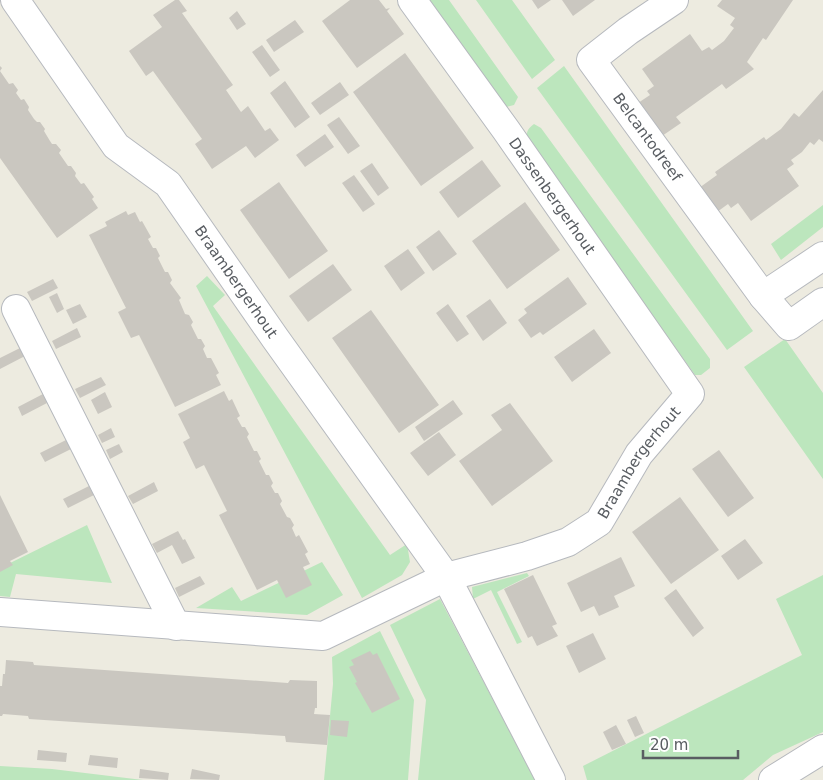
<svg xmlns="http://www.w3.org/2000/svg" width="823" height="780" font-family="'DejaVu Sans',sans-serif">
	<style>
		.green { fill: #bce6bd }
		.building { fill: #cac7c0 }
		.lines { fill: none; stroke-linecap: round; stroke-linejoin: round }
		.minor-casing { stroke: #b6b9be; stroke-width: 30 }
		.minor { stroke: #fff; stroke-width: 28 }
		.labels { text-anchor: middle; stroke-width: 5; stroke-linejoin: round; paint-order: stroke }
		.street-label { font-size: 15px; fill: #595d62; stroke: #fff }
	</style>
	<rect width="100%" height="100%" fill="#edebe0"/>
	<path class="green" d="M428,0H449L518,97L514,105L506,107L498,98Z
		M476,0H512L555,60L532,79Z
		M564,66L753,331L727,350L537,88Z
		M534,124L541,128L710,359V368L701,375H695L527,141C526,133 527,129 534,124Z
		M823,205V227L781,260L771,244Z
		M207,276L225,295L213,306L390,555L407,544L410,562L402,575L362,598L196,286Z
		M785,339L823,393V479L744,367Z
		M87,525L112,583L16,574L10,597L0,596V568Z
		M322,562L343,595L307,615L196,608L232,587L241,601Z
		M527,573L529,576L497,592L522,642L517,644L491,590L473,599L472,587Z
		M823,575V732L773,755L743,780H587L583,766L802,655L776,599Z
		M440,599L535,780H418L426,700L390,625Z
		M380,631L414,700L408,780H324L333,684L332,657Z
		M0,766L52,769L143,780H0Z"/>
	<path class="building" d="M175,0H179L187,11L182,13L233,85L226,90L241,112L248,106L265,131L270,128L279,140L255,158L246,146L212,169L195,144L202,139L153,71L146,76L129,51L162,27L153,15Z
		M350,0H379L386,9L390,8L387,11L404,34L357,68L322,21Z
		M532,0H551L538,9Z
		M562,0H595L573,16Z
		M722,0H793L766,40L763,38L747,62L754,69L726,89L722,84L676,117L681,123L662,136L638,103L650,95L647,91L654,86L642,69L690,34L702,51L709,47L712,50L724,41L734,28L730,25L735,18L717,6Z
		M237,11L246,24L237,30L229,18Z
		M295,20L304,32L274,52L266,40Z
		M262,45L280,70L270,77L252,52Z
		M405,53L474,148L421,186L353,92Z
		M0,66L2,68L0,71L9,84L13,83L18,90L16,93L21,100L24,99L29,107L28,110L34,119L37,122H40L45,129L44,131L50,141L52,144H56L61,150L59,153L68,166H71L76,173L75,176L81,184L84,183L94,197L92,199L98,208L57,238L0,158Z
		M285,81L310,117L295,128L270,93Z
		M340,82L349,95L320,115L311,103Z
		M823,90V142L819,139L814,145L810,142L802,152L791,160L794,164L787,169L799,186L751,221L738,203L731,208L728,204L717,212L699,188L717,175L715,172L764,137L766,140L781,129L794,113L799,117Z
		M339,117L360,146L348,154L327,125Z
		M325,134L334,147L305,167L296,155Z
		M482,160L501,186L458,218L439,192Z
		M372,163L389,188L378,196L360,171Z
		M354,175L375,204L363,212L342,183Z
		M279,182L328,251L289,279L240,210Z
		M525,202L560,250L507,289L472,241Z
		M126,211L128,215L135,212L140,222L142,221L151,237L148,239L153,248H156L160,256L158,258L165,272H168L172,280L170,283L181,298L179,300L185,314L189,315L193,322L191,325L198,339H201L205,346L203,349L207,358H211L219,373L216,375L221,385L175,407L139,335L131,338L118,312L126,308L89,235L107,226L105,222Z
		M439,230L457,254L433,271L416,247Z
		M408,249L425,273L401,291L384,266Z
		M333,264L352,290L308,322L289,296Z
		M568,277L587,304L543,335L540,332L531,338L518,320L527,313L524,309Z
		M53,279L58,288L32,301L27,292Z
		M57,293L64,309L57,313L49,297Z
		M490,299L507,323L483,341L466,316Z
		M80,304L87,317L73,324L66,310Z
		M448,304L469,334L457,342L436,313Z
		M371,310L439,405L399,433L332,338Z
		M77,328L81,337L56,349L52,341Z
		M594,329L611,353L572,382L554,357Z
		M20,348L25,356L0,369V358Z
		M101,377L106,385L80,398L75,389Z
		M224,391L229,401L232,399L240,416L237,418L242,427H245L249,434L247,437L254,451H257L261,459L259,461L266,475H269L273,483L271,486L275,493H278L282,501L280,504L287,517L290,518L294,525L292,528L296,537L299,535L308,552L305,554L310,564L303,567L312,585L286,598L277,580L257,590L219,515L227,511L204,465L196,469L183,442L190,438L178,414Z
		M105,392L112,407L98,414L91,400Z
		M43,394L47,403L22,416L18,407Z
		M453,400L463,414L424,441L415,427Z
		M510,403L553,461L492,506L459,461L502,430L491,415Z
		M111,428L115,437L102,443L98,435Z
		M439,432L456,455L428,476L410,453Z
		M66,440L71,449L45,462L40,453Z
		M119,444L123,452L110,459L106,450Z
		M719,450L754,498L728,517L692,469Z
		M154,482L158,491L133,504L128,496Z
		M89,486L94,495L68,508L63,499Z
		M0,495L28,552L10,561L13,565L0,572Z
		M680,497L719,550L671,584L632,532Z
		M178,531L183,540L185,539L195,558L182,564L172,545L157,553L152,544Z
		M745,539L763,563L738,580L721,556Z
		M621,557L635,586L614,596L619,607L599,616L594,606L581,612L567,583Z
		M533,575L557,624L552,626L558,636L537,646L532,636L528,638L504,589Z
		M200,576L205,584L179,597L175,588Z
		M676,589L704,628L693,637L664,598Z
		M593,633L606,659L579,673L566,646Z
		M370,651L373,655L377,653L400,699L372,713L355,683L357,682L349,667L354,665L351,660Z
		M6,660L33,662L34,665L288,683L290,680L317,681V708H315L314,714L330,715L327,745L286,742L285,736L29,719L28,716L3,714L2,716H0V686H2L3,674H5Z
		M636,716L644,733L635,737L627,720Z
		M331,720L349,721L347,737L330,735Z
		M616,725L626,744L612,750L603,732Z
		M38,750L67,753L66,762L37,760Z
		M90,755L118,758L117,768L88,765Z
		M140,769L169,773L168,780L139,778Z
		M192,769L220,775L219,780L190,779Z"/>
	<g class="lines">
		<g class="minor-casing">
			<g id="minor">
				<path id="s1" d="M15,0L116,146L168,184L275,338L446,577L551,780"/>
				<path id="s2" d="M674,0L628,31L591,60L763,296L789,326L823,302"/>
				<path d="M763,296L823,256"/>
				<path d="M16,309L176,626"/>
				<path id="s3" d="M0,612L323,636L446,577L527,556L568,542L599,522L639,454L690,394L506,130L412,0"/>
				<path d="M773,780L823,749"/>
			</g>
		</g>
		<use href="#minor" class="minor"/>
	</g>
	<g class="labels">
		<g class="street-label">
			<text dy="5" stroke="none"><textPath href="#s2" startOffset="198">Belcantodreef</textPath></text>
			<text transform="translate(552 196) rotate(55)" y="5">Dassenbergerhout</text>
			<text dy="5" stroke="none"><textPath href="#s1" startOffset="361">Braambergerhout</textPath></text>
			<text dy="5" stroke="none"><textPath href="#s3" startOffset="696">Braambergerhout</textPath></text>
		</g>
	</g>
	<path d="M643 750v8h95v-8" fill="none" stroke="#595d62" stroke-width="2.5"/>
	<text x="650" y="750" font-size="15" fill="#595d62" stroke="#ffffff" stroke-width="4" paint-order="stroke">20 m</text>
</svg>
